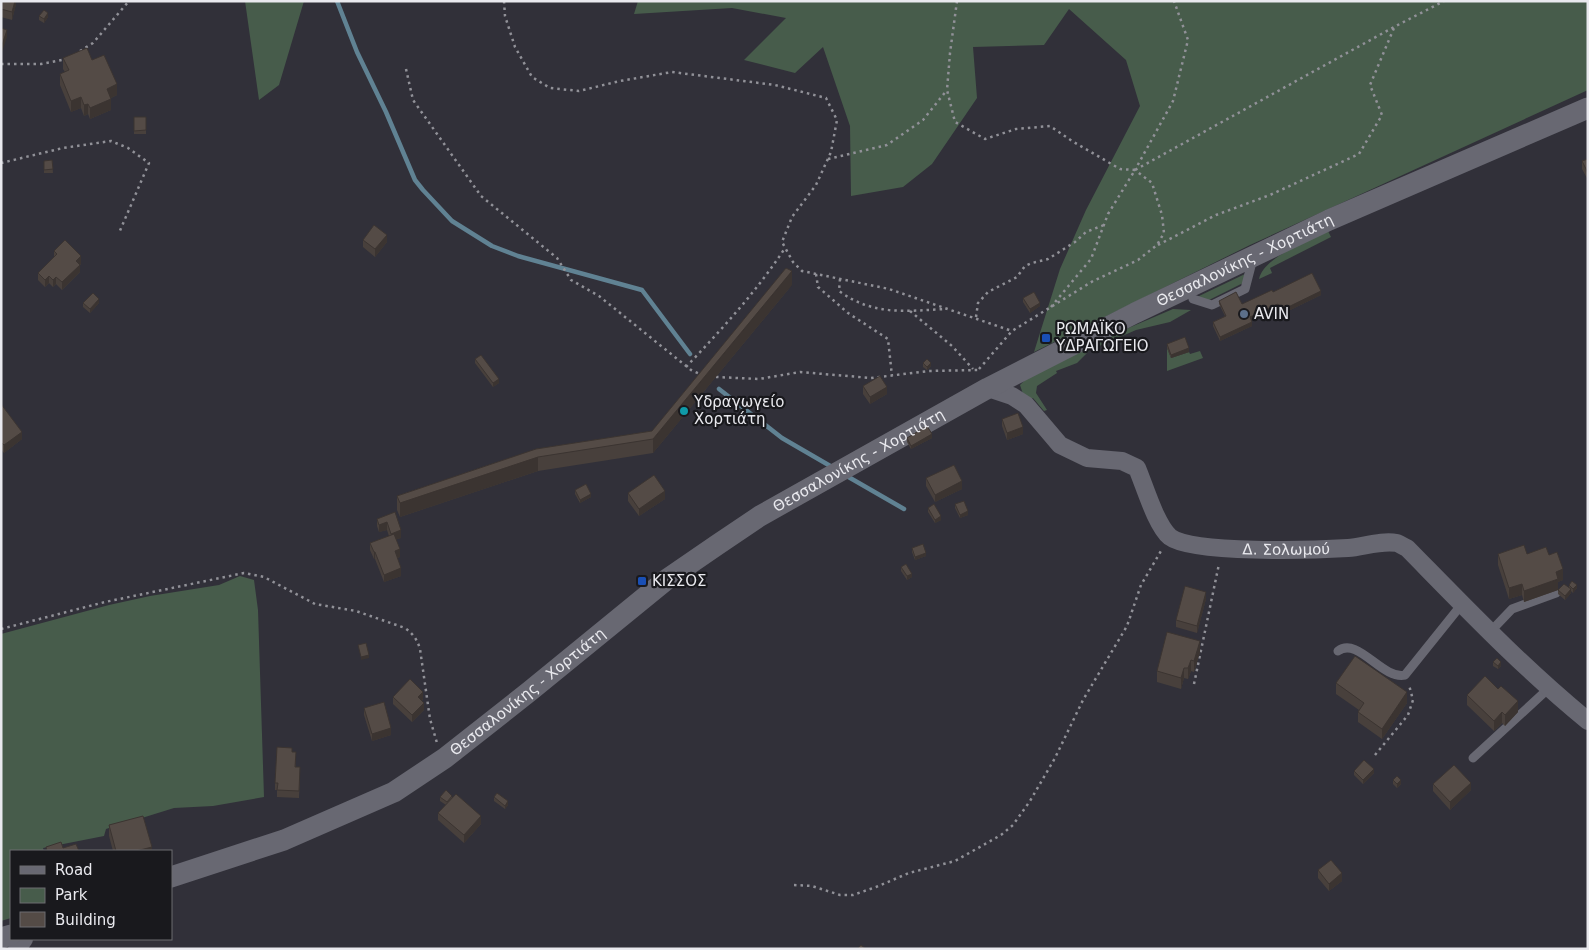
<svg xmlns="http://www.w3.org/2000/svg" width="1589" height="950" font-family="'DejaVu Sans',sans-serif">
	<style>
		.green { fill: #475c4b }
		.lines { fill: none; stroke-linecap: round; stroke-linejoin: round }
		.stream { stroke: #608293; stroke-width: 4.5 }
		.path { stroke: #919198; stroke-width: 2.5; stroke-dasharray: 2.5 4; stroke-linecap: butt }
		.service { stroke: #686872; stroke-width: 9 }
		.minor { stroke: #686872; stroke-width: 18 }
		.tertiary { stroke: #686872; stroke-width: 21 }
		.wall { fill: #48403c }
		.shaded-wall { fill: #3b3431 }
		.building { fill: #544b46; stroke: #3b3431 }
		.service-dot { fill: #5c6f8a; stroke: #19191d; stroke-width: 2 }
		.transit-dot { fill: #1a4fb4; stroke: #19191d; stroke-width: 2 }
		.culture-dot { fill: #0f9aa8; stroke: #19191d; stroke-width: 2 }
		.labels { text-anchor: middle; stroke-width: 4.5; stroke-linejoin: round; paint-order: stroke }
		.street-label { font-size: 15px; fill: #e9e9ee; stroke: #19191d }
		.poi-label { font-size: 15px; fill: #e9e9ee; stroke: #19191d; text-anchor: start }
	</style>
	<rect width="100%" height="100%" fill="#313039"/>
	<path class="green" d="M245,1H304L279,85L259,100Z
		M638,1H1588V90L1250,245L1034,352L1060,269L1086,210L1140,106L1126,60L1069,9L1044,45L973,47L977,98L932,164L903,187L851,196L850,126L823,47L795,73L744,60L786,18L732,8L634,14Z
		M1328,231L1331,237L1270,268L1272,273L1259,279C1264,257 1308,241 1328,231Z
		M1245,274L1243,283L1207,301L1197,297Z
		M1173,309L1191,310L1170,322L1136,330L1090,350L1077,363L1056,371L1057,373L1037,386L1036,393L1047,410L1044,411L1033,398L1029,400L1023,394L1020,385L1025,380L1098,341Z
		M1167,348L1171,358L1189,352L1190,354L1200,351L1203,358L1167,371Z
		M240,576L254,580L258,610L264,797L213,806L174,808L129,822H127L106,829L104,836L43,848L44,851H11V918L1,921V634L109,605L150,596L219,585Z"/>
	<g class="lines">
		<path class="stream" d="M337,1L357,52L386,112L415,180L423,190L452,221L492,246L518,256L642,290L690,354
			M719,389L782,438L832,467
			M845,475L904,509"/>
		<path class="path" d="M504,1L505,16L515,47L532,77L550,88L579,91L620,81L672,72L775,85L826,98L837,120L831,152L816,185L792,217L782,242L793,262L802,271L889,289L1012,331
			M957,1L950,53L947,90L955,122L985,139L1016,129L1050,126L1072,141L1120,169L1135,170
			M80,51L93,43L129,1
			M1,64H41L67,59
			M406,69L413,100L481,196L557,258L571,280L599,296L691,370L702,375
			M828,159L887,145L923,120L947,90
			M1,163L63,148L111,141L128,148L149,163L119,233
			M1158,245L1216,215L1270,195L1359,154L1382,115L1370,85L1394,28
			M816,274L818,287L848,313L888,339L892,376
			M840,279L839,291C873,316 906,311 946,309
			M1051,307L1091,259L1108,214L1135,170L1394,27L1444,1
			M910,311L952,346L973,369
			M976,317L978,303L988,292L1017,277L1025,266L1032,263L1048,259L1075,242L1086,232L1104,225
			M686,367C722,329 757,291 785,248
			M979,369L1012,331L1093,281L1138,260L1157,245L1164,233L1162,215L1152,183L1135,170L1173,101L1188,40L1174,1
			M716,377L759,379L800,372L871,378L929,371L980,370
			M1,629L105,602L244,573L264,577L315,604L356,611L405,628C413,634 417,639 420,649L430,719L437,743
			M1194,684L1219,564
			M1375,755L1408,715L1413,700L1409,685
			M794,885L812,886L840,895H853L876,887L909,873L955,861L1001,835L1013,825L1030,801L1055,758L1083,700L1127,626L1141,585L1161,551"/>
		<path class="service" d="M1193,299L1212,305L1245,289L1251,266
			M1491,631L1512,609L1556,593
			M1338,651C1358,636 1382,680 1405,675L1462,604
			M1473,758L1548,689"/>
		<g class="minor">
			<path id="s1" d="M988,388L1012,396L1026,405L1060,445L1087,458L1122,461L1137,468C1145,487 1156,525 1170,537C1192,554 1315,550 1348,548C1363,547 1381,540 1397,543C1400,544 1404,547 1407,548C1466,608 1523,668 1588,721"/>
			<path d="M17,949L24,939"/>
		</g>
		<g class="tertiary">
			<path id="s2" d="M171,877L284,840L394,792L445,758L530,691L666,580L717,545L760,516L988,388L1135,313L1329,220L1588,108"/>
			<path d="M1,938L11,935"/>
		</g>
	</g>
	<path class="wall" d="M1,1H16V4L12,20L1,17Z
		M39,16L48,17L44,23L39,20Z
		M63,58L92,60L117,95L111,98V110L90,119L88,114L84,116L81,108L71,112L60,85V74L65,72L63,69Z
		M134,117H146V134H134Z
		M1588,159V180L1582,169V161Z
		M52,160L53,173H44V161Z
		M363,240L387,242L375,257L363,247Z
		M54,251L81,264L80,265V272L62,290L56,284L53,287L49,283L45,287L38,280V273L54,258Z
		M792,285L653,453L538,471L400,517L397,510V496L536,449L652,431Z
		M1273,292L1321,295L1282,314L1278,307L1251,320L1252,326L1220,341L1213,326V322L1225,316L1219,304V301L1242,304Z
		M1023,298L1040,306L1030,313L1023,302Z
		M83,303H99L90,313L83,307Z
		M1167,344L1189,352L1171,358L1167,348Z
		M475,359L499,383L493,387L475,363Z
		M923,363L931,366L927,370L923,367Z
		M863,386L887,394L870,404L863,394Z
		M1,404L22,439L4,453L1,449Z
		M1002,419L1023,434L1007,440L1002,426Z
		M907,438H932L911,449L907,442Z
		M926,478L962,489L935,502L926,486Z
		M575,490L591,497L580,503L575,494Z
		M628,493L665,499L639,516L628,501Z
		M955,504L968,515L960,518L955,508Z
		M928,508L941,520L935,523L928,512Z
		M395,512L401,538L396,539L400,557L397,558L401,576L384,582L375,559H374L370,550V543L389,536L387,530L379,532L377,526V519Z
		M912,548L926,556L915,560L912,552Z
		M1498,554H1527L1549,555L1563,580L1558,582V590L1524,602L1522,595L1509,599L1498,565Z
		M901,567L912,577L907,580L901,571Z
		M1569,585L1577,588L1573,593L1571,591V593L1565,600L1558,594V590L1569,588Z
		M1206,599L1197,633L1176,627V620Z
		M1200,652L1194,672L1191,671L1188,679L1184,678L1181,689L1157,682V671Z
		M1493,662L1501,666L1498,669L1493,666Z
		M1336,683L1407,703L1382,739L1358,722V712L1359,710L1336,694Z
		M1467,695L1518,712L1505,726L1502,723L1494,731L1467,705Z
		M393,697L423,699L422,701L424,710L412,722L393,704Z
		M364,708L391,735L372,741L364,715Z
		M292,752L296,767L300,775L299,798L277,797V790H275V783Z
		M1354,771L1374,773L1363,784L1354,775Z
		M1393,780L1401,784L1397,788L1393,784Z
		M1433,784L1471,790L1450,810L1433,791Z
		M440,797H452L481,824L464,843L438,820V813L446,805L440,801Z
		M494,797L508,805L505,809L494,801Z
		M109,825L152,851H113L109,836Z
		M1318,870L1342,881L1329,891L1318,878Z"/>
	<path class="shaded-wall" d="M15,1H16V4L12,20V12Z
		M48,13V17L44,23V19Z
		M7,30V37L1,55V48Z
		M117,84V95L107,100V89Z
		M81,97V108L71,112V101Z
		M111,99V110L90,119V108Z
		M88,104V114L84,116V105Z
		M387,235V242L375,257V249Z
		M81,256V264L80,265V272L62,290V282L76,261Z
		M792,271V285L653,453V439Z
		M49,276V283L45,287V280Z
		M56,277V284L53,287V280Z
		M1321,291V295L1282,314V310Z
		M99,299V303L90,313V309Z
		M1040,303V306L1030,313V309Z
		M1278,304V307L1250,321V317Z
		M1252,322V326L1220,341V337Z
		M1189,348V352L1171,358V355Z
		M931,363V366L927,370V367Z
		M499,379V383L493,387V383Z
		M887,387V394L870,404V397Z
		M1023,427V434L1007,440V433Z
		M22,432V439L4,453V445Z
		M932,434V438L911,449V446Z
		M538,457V471L400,517V503Z
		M962,481V489L935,502V495Z
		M665,491V499L639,516V509Z
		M591,494V497L580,503V500Z
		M968,511V515L960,518V515Z
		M941,516V520L935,523V520Z
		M387,522V530L379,532V525Z
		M401,530V538L391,541V534Z
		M400,549V557L395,559V551Z
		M374,552H375V559H374Z
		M926,553V556L915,560V557Z
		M401,568V576L384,582V575Z
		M1563,569V580L1558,582V590L1524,602V591L1556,572Z
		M912,574V577L907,580V576Z
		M1522,584V595L1509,599V588Z
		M1577,585V588L1573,593V589Z
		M1571,589V593L1565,600V596Z
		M1206,592V599L1197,633V626Z
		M1200,641V652L1194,672V661Z
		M369,655V658L361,660V657Z
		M1191,660V671L1188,679V668Z
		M1501,662V666L1498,669V666Z
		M1184,668V678L1181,689V678Z
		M423,692V699L418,705V697Z
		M1407,692V703L1382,739V729Z
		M1518,701V712L1505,726V715Z
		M424,703V710L412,722V715Z
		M1502,712V723L1494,731V721Z
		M391,728V735L372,741V734Z
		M1374,769V773L1363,784V780Z
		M1401,780V784L1397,788V784Z
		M1471,783V790L1450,810V802Z
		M508,801V805L505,809V806Z
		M481,816V824L464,843V835Z
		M152,847V851H136Z
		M1342,873V881L1329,891V884Z"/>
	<path class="building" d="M1,1H15L12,12L1,9Z
		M44,10L48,13L44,19L39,16Z
		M1,28L7,30L1,48Z
		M87,48L92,60L104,55L117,84L107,89L111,99L90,108L88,104L84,105L81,97L71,101L60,74L69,70L63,58Z
		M134,117H146V130L134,131Z
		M1588,159V173L1582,161Z
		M52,160L53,169L44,170V161Z
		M374,225L387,235L375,249L363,240Z
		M65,240L81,256L76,261L80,265L62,282L56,277L53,280L49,276L45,280L38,273L57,254L54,251Z
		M786,268L792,271L653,439L538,457L400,503L397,496L536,449L652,431Z
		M1312,273L1321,291L1282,310L1278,304L1250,317L1252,322L1220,337L1213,322L1226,316L1219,301L1236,292L1242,304L1272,290L1273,292Z
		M1034,292L1040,303L1030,309L1023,298Z
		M93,293L99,299L90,309L83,303Z
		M1185,337L1189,348L1171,355L1167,344Z
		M481,355L499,379L493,383L475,359Z
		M927,359L931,363L927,367L923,363Z
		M880,376L887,387L870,397L863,386Z
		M1,404L22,432L4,445L1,442Z
		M1018,413L1023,427L1007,433L1002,419Z
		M927,426L932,434L911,446L907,438Z
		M954,465L962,481L935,495L926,478Z
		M654,475L665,491L639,509L628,493Z
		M586,484L591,494L580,500L575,490Z
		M964,501L968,511L960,515L955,504Z
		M934,504L941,516L935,520L928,508Z
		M395,512L401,530L391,534L387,522L379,525L377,519Z
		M394,534L400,549L395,551L401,568L384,575L375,552H374L370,543Z
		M923,544L926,553L915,557L912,548Z
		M1524,545L1527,554L1546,547L1549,555L1557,552L1563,569L1556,572L1558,579L1524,591L1522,584L1509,588L1498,554Z
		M906,564L912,574L907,576L901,567Z
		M1572,581L1577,585L1573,589L1569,585Z
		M1564,584L1571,589L1565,596L1558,590Z
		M1185,586L1206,592L1197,626L1176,620Z
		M1167,632L1200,641L1194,661L1191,660L1188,668H1184L1181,678L1157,671Z
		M366,643L369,655L361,657L358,645Z
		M1355,656L1407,692L1382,729L1358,712L1364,703L1336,683Z
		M1497,658L1501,662L1498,666L1493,662Z
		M1485,676L1498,689L1501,686L1518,701L1505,715L1502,712L1494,721L1467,695Z
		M410,679L423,692L418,697L424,703L412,715L393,697Z
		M384,702L391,728L372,734L364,708Z
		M277,747L292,748V752H296L295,767H300L299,791L277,790L278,783H275Z
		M1364,760L1374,769L1363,780L1354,771Z
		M1454,765L1471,783L1450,802L1433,784Z
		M1397,776L1401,780L1397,784L1393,780Z
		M446,790L452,796L447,802L440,797Z
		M497,793L508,801L505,806L494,797Z
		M456,794L481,816L464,835L438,813Z
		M143,816L152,847L136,851H116L109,825Z
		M61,842L63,848L76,844L79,851H47L46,847Z
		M1331,860L1342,873L1329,884L1318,870Z
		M861,945L866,949H857Z"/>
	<circle class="service-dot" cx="1244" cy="314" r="5"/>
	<g class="transit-dot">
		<rect x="1041" y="333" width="10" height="10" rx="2.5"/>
		<rect x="637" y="576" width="10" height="10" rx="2.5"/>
	</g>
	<circle class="culture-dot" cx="684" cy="411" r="5"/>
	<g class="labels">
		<g class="street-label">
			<text dy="5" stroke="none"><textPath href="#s2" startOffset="1246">Θεσσαλονίκης - Χορτιάτη</textPath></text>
			<text dy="5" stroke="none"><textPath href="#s2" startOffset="811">Θεσσαλονίκης - Χορτιάτη</textPath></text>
			<text dy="5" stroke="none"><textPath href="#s1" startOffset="371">Δ. Σολωμού</textPath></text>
			<text dy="5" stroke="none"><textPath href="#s2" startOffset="406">Θεσσαλονίκης - Χορτιάτη</textPath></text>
		</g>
		<g class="poi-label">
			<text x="1254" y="319">AVIN</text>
			<text x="1056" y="334">ΡΩΜΑΪΚΟ<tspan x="1056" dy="17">ΥΔΡΑΓΩΓΕΙΟ</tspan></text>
			<text x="694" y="407">Υδραγωγείο<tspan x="694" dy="17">Χορτιάτη</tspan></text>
			<text x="652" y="586">ΚΙΣΣΟΣ</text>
		</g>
	</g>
	<rect width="1589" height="950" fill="none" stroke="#e9e9ee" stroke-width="5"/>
	<rect x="10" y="850" width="162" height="90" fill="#19191d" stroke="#6c6c71"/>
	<rect x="20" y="866" width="25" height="8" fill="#686872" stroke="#6c6c71"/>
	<text x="55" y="875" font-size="15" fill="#e9e9ee">Road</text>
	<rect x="20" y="888" width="25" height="15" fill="#475c4b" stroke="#6c6c71"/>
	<text x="55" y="900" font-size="15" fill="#e9e9ee">Park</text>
	<rect x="20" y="912" width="25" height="15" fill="#544b46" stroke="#6c6c71"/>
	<text x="55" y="925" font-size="15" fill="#e9e9ee">Building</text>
</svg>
